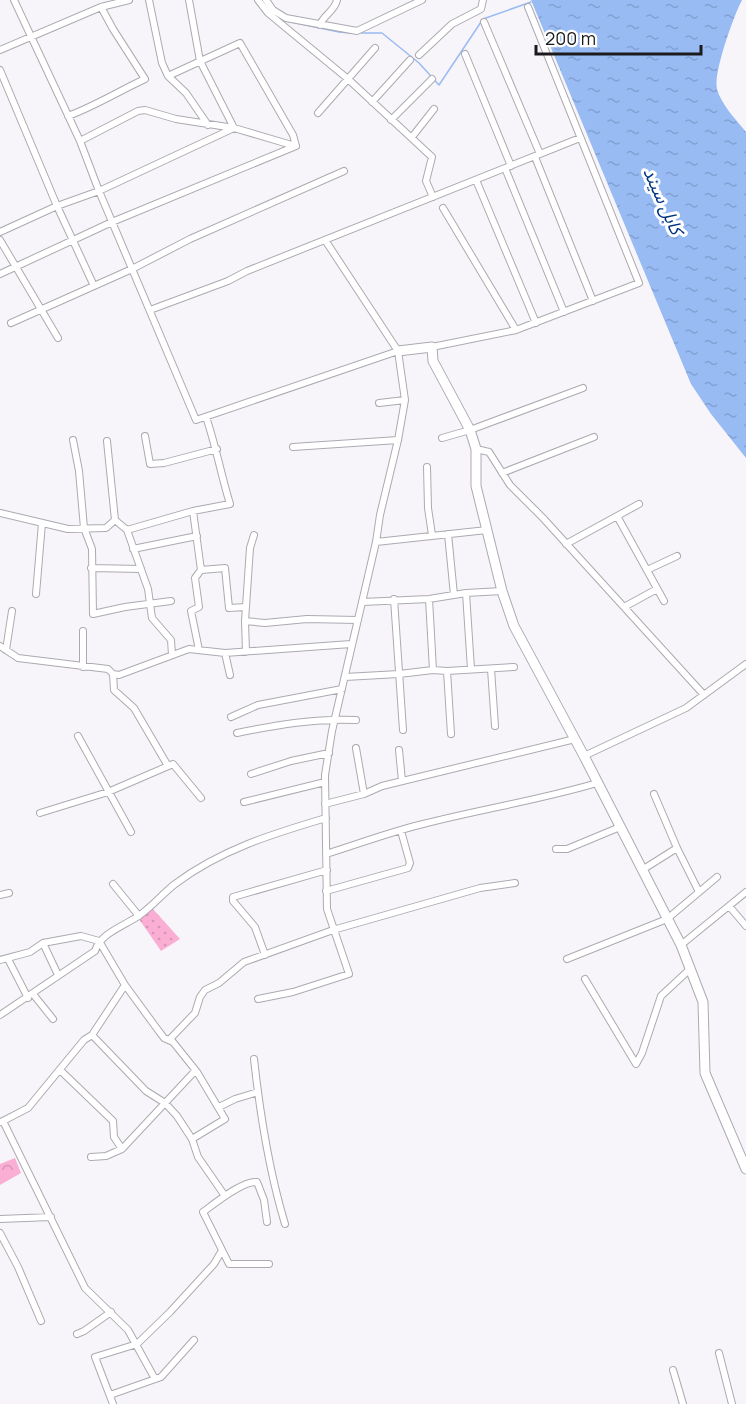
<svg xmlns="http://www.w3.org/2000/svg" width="746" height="1404" font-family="Manrope,'Noto Sans Arabic',sans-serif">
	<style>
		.grass { fill: url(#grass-dots) }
		.park { fill: url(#park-crowns) }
		.water { fill: url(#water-ripples) }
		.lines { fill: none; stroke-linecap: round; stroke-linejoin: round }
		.stream { stroke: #98bbf4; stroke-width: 1.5 }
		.street-casing { stroke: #acaab0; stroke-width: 8 }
		.secondary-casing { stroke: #acaab0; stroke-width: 11 }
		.street { stroke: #fff; stroke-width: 6 }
		.secondary { stroke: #fff; stroke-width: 9 }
		.labels { text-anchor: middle; stroke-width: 6; stroke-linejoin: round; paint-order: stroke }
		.water-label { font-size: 18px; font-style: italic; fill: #003383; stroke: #fff }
	</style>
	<defs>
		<pattern id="grass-dots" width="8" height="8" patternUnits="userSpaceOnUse" patternTransform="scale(1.5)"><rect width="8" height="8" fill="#fbaed3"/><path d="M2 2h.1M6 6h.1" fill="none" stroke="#d795b5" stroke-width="1.8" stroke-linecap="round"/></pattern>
		<pattern id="park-crowns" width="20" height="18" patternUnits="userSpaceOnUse" patternTransform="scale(1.5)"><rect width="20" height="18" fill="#fbaed3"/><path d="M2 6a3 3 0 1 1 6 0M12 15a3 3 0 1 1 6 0" fill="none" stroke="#d795b5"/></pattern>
		<pattern id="water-ripples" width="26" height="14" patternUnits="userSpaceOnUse" patternTransform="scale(1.5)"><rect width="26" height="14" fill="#98bbf4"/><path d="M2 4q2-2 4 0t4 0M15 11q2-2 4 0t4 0" fill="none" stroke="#82a0d1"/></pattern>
	</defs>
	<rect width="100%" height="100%" fill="#f7f5fa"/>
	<path class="grass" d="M152,908L180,939L161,951L139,919Z"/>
	<path class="park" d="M15,1158L21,1173L0,1185V1164Z"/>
	<path class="water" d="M531,0H742C734,15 713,73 717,89C721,104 736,120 746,132V458L711,414L691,384Z"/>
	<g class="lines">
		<path class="stream" d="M286,21L339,32L350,33
			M361,33H382L419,63L439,85L483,19L531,2"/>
		<g class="street-casing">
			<path id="street" d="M14,0L80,141L99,191L196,420L398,351
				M149,0L162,63L168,76L186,93L208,125
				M258,0L268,13L348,79L432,157L426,181L433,197
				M266,0L273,10L286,18L357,31L422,0
				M484,22L540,154
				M320,25C323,15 335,11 337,0
				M0,50L101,7L129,0
				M465,54L511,166
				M419,55L452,24L481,9L483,0
				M0,70L57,206L94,286
				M168,76L240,43L293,135L296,146
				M372,102L410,60
				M318,113L375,48
				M68,116C95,106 119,91 145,79L113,29L101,7
				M391,120L432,79
				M412,137L434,109
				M80,141L138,111L145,110L176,119L234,128L295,146
				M535,157L593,301
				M505,168L564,312
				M476,180L536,323
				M443,208L516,330
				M0,232L57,206L99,191L234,128L200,61L189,0
				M0,240L58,338
				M0,274L112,222L296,146
				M150,310L228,281L247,271L580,138
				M11,323L132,269L190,239L344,171
				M432,347L516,330L639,283L528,7
				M379,403L405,400
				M145,436L150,464L164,463L217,449
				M442,438L470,430L583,388
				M73,440L79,471L84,528L92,549L93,614L125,607L171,601
				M107,441L115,520L127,530L148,589L152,618L171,640L172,655
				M293,447L398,440
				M476,449L489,452L510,485L543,518L704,695
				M427,467L428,508L432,535
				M502,473L594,437
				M193,511L201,570
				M0,513L68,529L106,528L115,520
				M617,516L664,601
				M127,530L193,511L230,504C221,475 216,446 206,417
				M448,534L454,595
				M376,542L487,530
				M566,544L639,504
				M133,549L197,536
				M91,568L141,569
				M647,570L677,556
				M466,593L471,669
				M36,594L42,523
				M394,599L403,730
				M429,599L433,670
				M362,602L429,599L466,593L502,591
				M624,607L657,589
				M245,621L265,623L307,619L358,620
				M83,631V667
				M0,646L18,658L108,669L113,674L119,675L189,649L225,653L351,644
				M6,650L12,611
				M199,650L191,611L199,607L195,578L201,570L225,568L229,608L246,607
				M246,652L245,621L250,548L254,535
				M225,653L230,675
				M491,669L495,726
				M447,671L451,734
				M113,674L114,690L134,708L168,766
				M345,677L399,674L433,670L447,671L514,667
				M231,717L258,705L342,689
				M237,733C276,725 317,718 356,720
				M78,736L131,832
				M356,748L364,794
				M399,750L402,781
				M584,756L686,708L746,664
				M251,774L291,761L329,753
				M654,794L677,848L699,892
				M244,802L325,782
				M325,804L364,794L382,786L575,739
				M40,813L108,792L173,764L201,798
				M556,849H567L620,827
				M326,854C358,844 390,832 423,824C481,809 540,800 597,783
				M642,870L677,848
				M113,884L139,916
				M326,891L408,868L410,863L401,831
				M0,895L9,893
				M729,906L746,926
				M43,943L58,975
				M681,945L746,892
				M265,955L255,927L233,901V897L327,870
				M8,959L28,998
				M567,959L667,919L717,877
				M0,960L30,952L43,943L81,936L99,941L125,985L155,1026L164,1038L173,1042L197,1072L225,1119L192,1139
				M585,979L636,1064L642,1053L661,996L690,969
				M33,994L53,1019
				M258,999L293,992L349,974L327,909L325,775L332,731L376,542L380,515L398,440L405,400L398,351L325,240
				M0,1015L95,951C100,934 123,926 137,917C151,908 162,894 175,884C220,850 272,834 326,818
				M92,1035L146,1091L165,1103L177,1116L192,1139L198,1157L225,1196
				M169,1040L195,1013L200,997L205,990L219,983L244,962L333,930L480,888L515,883
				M254,1059C260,1114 269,1171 285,1224
				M60,1070L113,1121L114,1137L122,1149
				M219,1107L235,1099L258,1092
				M3,1121L85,1288L128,1330L155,1379
				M1,1122L28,1108L84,1040L92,1035L125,985
				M91,1157L106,1156L122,1149L195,1071
				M0,1219L51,1217
				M267,1222L264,1200L257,1182C243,1180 214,1204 203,1212L229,1264H269
				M0,1233L18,1267L41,1321
				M77,1334L84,1331L111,1312
				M719,1353L732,1404
				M673,1370L683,1404
				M110,1395L161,1377L194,1340
				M113,1404L95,1357L137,1344L170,1312L214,1264L221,1252"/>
		</g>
		<g class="secondary-casing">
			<path id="secondary" d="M398,351L432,347L433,361L470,430L476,449V486L502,591L514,626L584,756L681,945L703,1002L705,1073L746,1169"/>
		</g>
		<use href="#street" class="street"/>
		<use href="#secondary" class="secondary"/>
	</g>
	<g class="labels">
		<g class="water-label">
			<text transform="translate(663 201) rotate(66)" y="6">کابل سيند</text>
		</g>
	</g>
	<path d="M536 45v9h165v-9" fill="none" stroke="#1b1a1c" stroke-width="3"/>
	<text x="545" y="45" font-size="18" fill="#1b1a1c" stroke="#ffffff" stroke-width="4.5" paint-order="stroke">200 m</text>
</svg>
